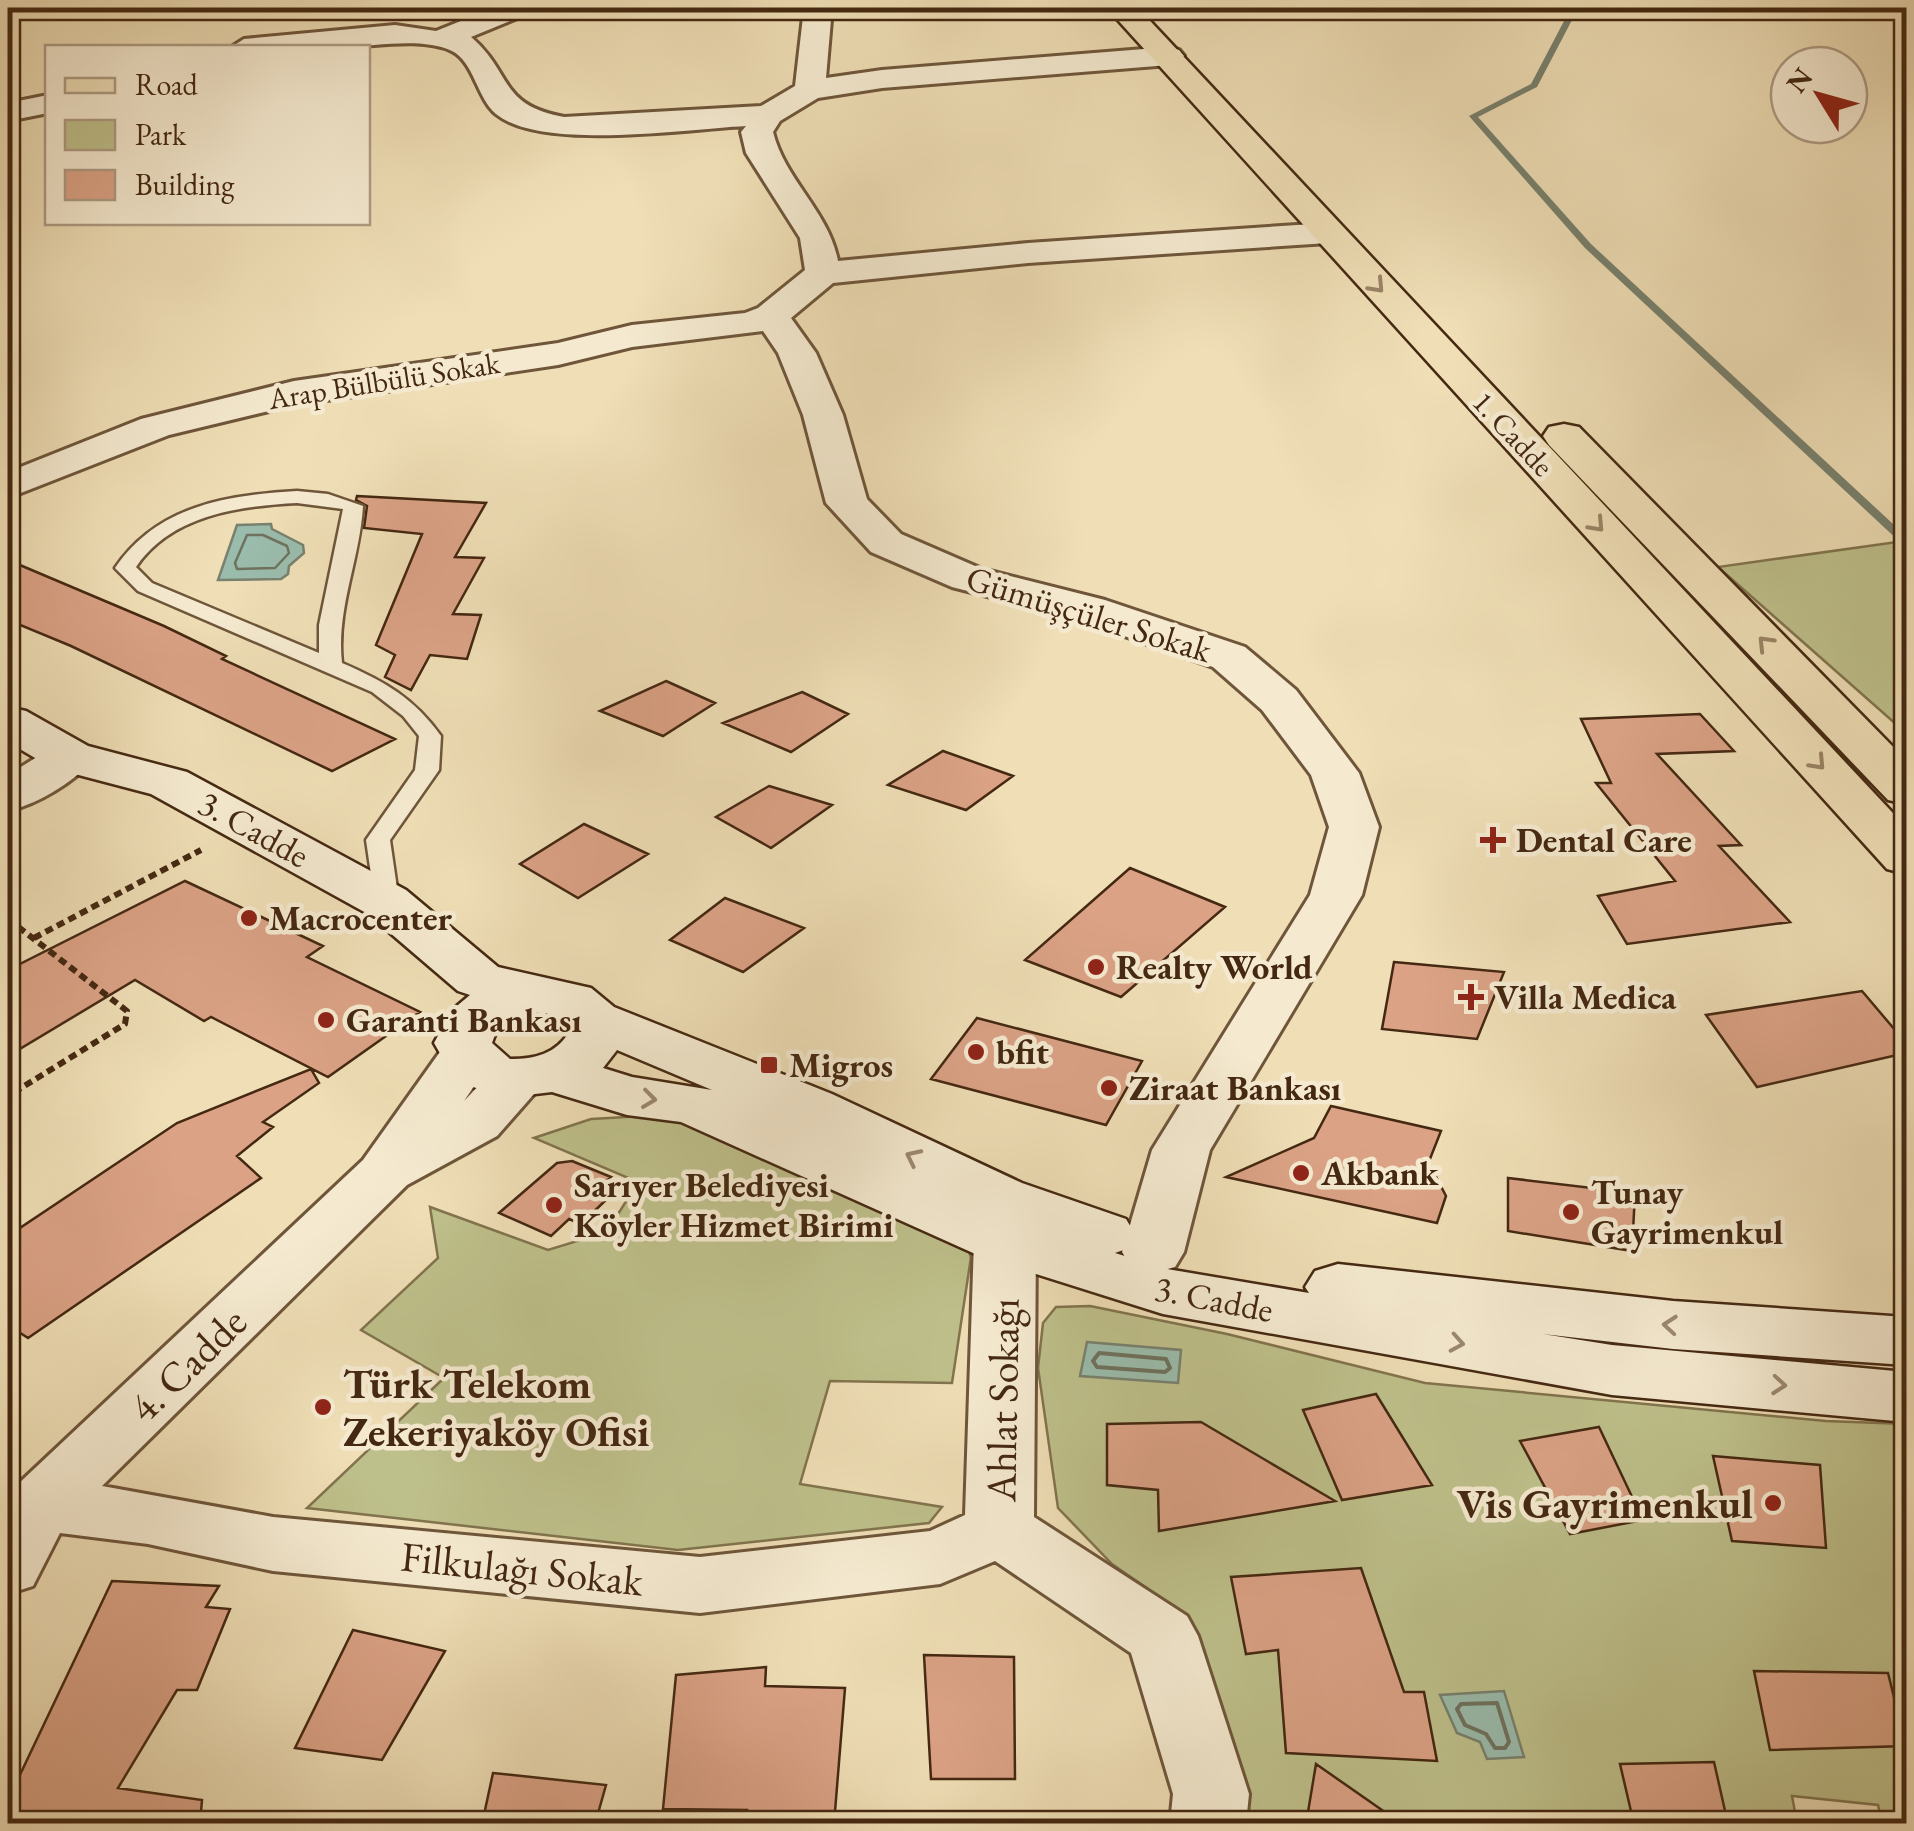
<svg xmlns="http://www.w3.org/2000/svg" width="1914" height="1831" font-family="'EB Garamond',serif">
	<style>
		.green { fill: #bec08b; stroke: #81744e; stroke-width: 2.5 }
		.water { fill: #9abcac; stroke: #78816e; stroke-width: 2.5 }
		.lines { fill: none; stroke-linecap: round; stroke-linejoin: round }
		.shore-far1 { stroke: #6f725e; stroke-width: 2.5 }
		.shore { stroke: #6f725e; stroke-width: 4 }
		.stream { fill: #78816e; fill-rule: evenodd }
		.building { fill: #dba286; stroke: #442811; stroke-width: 2.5 }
		.lane-casing { stroke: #6f563a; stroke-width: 5 }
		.street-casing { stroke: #6f563a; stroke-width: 6 }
		.secondary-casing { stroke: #442811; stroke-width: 5 }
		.primary-casing { stroke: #442811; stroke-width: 5 }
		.path-far1 { stroke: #442811; stroke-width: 6; stroke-dasharray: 8 5; stroke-linecap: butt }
		.path { stroke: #442811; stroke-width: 8; stroke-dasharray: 10 6; stroke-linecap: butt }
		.lane { fill: #f5ead0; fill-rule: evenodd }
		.street { fill: #f5ead0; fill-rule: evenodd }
		.secondary { fill: #f5ead0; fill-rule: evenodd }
		.primary { fill: #efdeb6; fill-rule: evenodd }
		.oneway { stroke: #9a8364 }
		.oneway2 { stroke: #9c8970 }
		.poi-dot { fill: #8f2418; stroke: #f5ead0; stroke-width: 4 }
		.labels { text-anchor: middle; stroke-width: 9; stroke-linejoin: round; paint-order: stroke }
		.far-street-label { font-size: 30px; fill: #442811; stroke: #f5ead0 }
		.street-label { font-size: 35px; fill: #442811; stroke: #f5ead0 }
		.poi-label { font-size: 35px; font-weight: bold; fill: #442811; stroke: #f5ead0; text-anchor: start }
		.near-street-label { font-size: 42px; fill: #442811; stroke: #f5ead0 }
		.near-poi-label { font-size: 42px; font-weight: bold; fill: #442811; stroke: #f5ead0; text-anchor: start }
	</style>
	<rect width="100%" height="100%" fill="#efdeb6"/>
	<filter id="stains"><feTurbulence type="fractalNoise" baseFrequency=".002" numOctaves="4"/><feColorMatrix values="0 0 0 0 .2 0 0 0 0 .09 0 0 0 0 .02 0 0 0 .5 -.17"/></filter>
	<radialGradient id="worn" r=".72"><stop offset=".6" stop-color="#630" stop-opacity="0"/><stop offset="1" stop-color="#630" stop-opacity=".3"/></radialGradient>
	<path class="green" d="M1897,542L1906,546V733L1718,567Z
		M644,1116L694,1123L967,1248L971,1257L952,1383L830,1381L800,1484L942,1507L929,1523L678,1550L307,1508L444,1378L361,1330L438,1258L430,1207L548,1250L607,1232L638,1182L534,1138L591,1119Z
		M1090,1306L1227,1334L1425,1383L1826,1421L1906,1424V1823H1882L1878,1805L1792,1796L1797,1823H1228L1181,1612L1112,1564L1058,1508L1038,1368L1043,1323L1056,1307Z"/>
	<path class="water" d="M271,524L272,529L303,545L304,553L289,566L288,574L281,579L218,580L237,525Z
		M1087,1342L1181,1350L1178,1383L1080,1376Z
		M1504,1691L1524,1757L1487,1759L1480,1742L1457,1733L1440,1695Z"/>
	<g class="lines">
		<path class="shore-far1" d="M247,535H263L287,546L289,553L275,568L237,569L235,563Z"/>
		<path class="shore" d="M1099,1353L1166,1359L1170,1368L1165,1372L1097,1367L1093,1361Z
			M1497,1703L1509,1742L1505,1748H1495L1486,1734L1465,1725L1457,1709L1461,1704Z"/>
		<path class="stream" d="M1548,8H1555L1572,20L1537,87L1478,117L1591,244L1906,536V545L1902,544L1585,248L1469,116L1531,84L1564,21Z"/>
	</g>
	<path class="building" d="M357,496L486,503L455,557L484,558L453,614L481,615L467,659L430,655L411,690L385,677L395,655L376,645L422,534L364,528L367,506L356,500Z
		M8,560L164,626L226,656L222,659L395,739L332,771L71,646L8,620Z
		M666,681L715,703L663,736L600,711Z
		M802,692L848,714L791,752L723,723Z
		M1700,714L1734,751L1657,754L1741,845L1719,846L1790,922L1627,944L1598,896L1675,881L1596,783H1611L1581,719Z
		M943,751L1013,776L966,810L888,785Z
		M769,786L832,805L771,848L716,817Z
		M584,824L648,854L578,898L520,864Z
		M1130,868L1225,907L1121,997L1025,960Z
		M185,881L323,946L307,957L420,1012L328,1077L211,1017L204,1021L135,980L8,1056V970Z
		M725,898L804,928L743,972L670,940Z
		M1394,962L1504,972L1477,1039L1382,1029Z
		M1862,991L1906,1043V1053L1757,1087L1706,1015Z
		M977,1018L1142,1061L1106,1125L931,1079Z
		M311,1069L319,1083L263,1122L273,1127L237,1156L261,1178L28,1338L8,1325V1236L177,1123Z
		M1331,1106L1441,1131L1426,1169H1432L1446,1196L1437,1223L1226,1177L1314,1138Z
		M572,1161L611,1177L596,1191L609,1197L581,1224L569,1219L551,1236L499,1213L557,1163Z
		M1508,1178L1635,1193L1632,1251L1508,1231Z
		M1376,1394L1432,1485L1342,1500L1303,1410Z
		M1201,1422L1335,1501L1159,1531L1158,1490L1107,1485V1424Z
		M1599,1427L1643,1520L1570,1534L1520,1441Z
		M1713,1456L1820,1465L1826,1548L1732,1541Z
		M1361,1568L1404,1692H1424L1437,1761L1286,1753L1278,1650L1246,1654L1231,1577Z
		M112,1581L219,1586L206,1607L230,1609L197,1690H177L118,1788L202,1800L200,1824H8V1800Z
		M353,1630L445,1651L382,1760L295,1748Z
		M924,1655L1014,1657L1015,1779H931Z
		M766,1667L765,1686L845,1688L834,1824H745L747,1810L663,1809L676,1675Z
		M1754,1671L1888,1673L1906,1746L1770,1750Z
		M1714,1762L1728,1824H1634L1620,1764Z
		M1316,1764L1402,1824H1306Z
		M493,1773L606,1785L595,1824H482Z"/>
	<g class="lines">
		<g class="lane-casing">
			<path id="lane" d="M297,491L328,494L363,506C360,559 336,609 342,663C384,681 414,698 441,736L439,770L390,840L399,902L387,909L375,902L366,840L415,770L419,736L403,716L372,692L138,591L115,568C157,506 226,495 297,491ZM297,503L343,509L319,625V653L152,583L136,567C171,515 239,506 297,503Z"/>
		</g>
		<g class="street-casing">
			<path id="street" d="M493,8H531L527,14L471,37C513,73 498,105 564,117L761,106L795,86L804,8H832L826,78L882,70L1169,47L1179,50L1184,56L1179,62L1169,65L882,88L818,98L780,121L773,132C785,180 829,212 838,261L1028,243L1328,223L1340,226L1345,233L1340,240L1328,243L1028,263L833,283L791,318L816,353L843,415L867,499L901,534L982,569L1105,600L1245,647L1296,690L1359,773L1379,827L1362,895L1210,1150L1184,1252L1175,1267L1153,1273L1131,1267L1122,1252L1152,1150L1310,895L1329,827L1311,775L1262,710L1213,667L1073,618L952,587L871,552L826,503L803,415L778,353L763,331L632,347L558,365L294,405L169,435L8,498V472L141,419L294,381L558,343L632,325L745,313L758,308L805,270L800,238L746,153L741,132L746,126C686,129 541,151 496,114C477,98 474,62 452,51C424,37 375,46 345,47C307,50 268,48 230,48L244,39L395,25L436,31Z
				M48,95V113L8,121V103Z
				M70,743L87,747L94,757C78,781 35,805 8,811V775L53,747Z
				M467,1037L487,1042L495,1055L464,1101C490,1075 500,1055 540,1065L548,1078L497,1136L407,1185L102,1486L273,1517L700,1557L930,1531L965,1515L974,1241L983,1226L1005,1220L1027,1226L1036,1241L1034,1517L1187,1616L1198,1636L1249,1794L1246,1824H1170L1173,1794L1131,1653L995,1561L940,1584L700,1613L273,1571L148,1544L60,1533L33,1586L8,1594V1501L16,1486L363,1160L447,1042Z"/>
		</g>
		<g class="secondary-casing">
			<path id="secondary" d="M8,707L26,711L88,746L187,772L406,890L498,967L591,988L614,1007L832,1094L1022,1183L1126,1219L1135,1234L1126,1249L1115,1253L1167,1269L1309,1293L1305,1287L1315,1271L1338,1264L1673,1301L1906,1317V1365L1673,1349L1543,1334L1612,1345L1906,1372V1422L1612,1395L1163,1314L982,1257L681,1122L627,1115L552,1092L510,1097L469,1086L452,1074L434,1043L452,1010L470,995L458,991L368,914L151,794L52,768L8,742ZM527,1013C545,1012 562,1013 569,1032C556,1054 535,1059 510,1059L492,1043L496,1032ZM617,1050L712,1090L632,1077L603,1068Z"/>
		</g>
		<g class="primary-casing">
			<path id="primary" d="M1107,8H1138L1906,827V874L1887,869Z
				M1564,424L1579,427L1906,760V804L1888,800L1549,445L1543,436L1549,427Z"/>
		</g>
		<path class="path-far1" d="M8,919L127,1011L125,1024L8,1096
			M34,938L201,850"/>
		<path class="path" d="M8,1426L13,1430L8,1439"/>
		<use href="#lane" class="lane"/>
		<use href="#street" class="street"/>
		<use href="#secondary" class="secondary"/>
		<use href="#primary" class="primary"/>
	</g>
	<defs><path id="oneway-chevron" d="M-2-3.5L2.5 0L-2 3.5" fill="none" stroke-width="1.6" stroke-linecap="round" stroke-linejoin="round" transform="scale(2.5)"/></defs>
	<g class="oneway">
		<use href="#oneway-chevron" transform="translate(1377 286) rotate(47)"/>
		<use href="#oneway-chevron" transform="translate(1597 525) rotate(47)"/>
		<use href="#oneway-chevron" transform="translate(1765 643) rotate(-134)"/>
		<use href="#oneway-chevron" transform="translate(1818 763) rotate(47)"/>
	</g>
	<g class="oneway2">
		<use href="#oneway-chevron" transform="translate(649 1099) rotate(7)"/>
		<use href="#oneway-chevron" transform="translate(913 1157) rotate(-154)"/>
		<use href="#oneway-chevron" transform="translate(1670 1325) rotate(-175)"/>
		<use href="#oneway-chevron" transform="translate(1457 1343) rotate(10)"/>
		<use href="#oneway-chevron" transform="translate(1779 1385) rotate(5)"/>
	</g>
	<g class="poi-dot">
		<path d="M1488 825h10v10h10v10h-10v10h-10v-10h-10v-10h10z"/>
		<circle cx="249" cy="918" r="10"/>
		<circle cx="1096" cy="967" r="10"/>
		<path d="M1466 982h10v10h10v10h-10v10h-10v-10h-10v-10h10z"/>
		<circle cx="326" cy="1020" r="10"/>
		<circle cx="976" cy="1052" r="10"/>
		<rect x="759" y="1055" width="20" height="20" rx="5"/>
		<circle cx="1109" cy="1088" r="10"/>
		<circle cx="1301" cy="1173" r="10"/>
		<circle cx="554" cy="1205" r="10"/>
		<circle cx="1571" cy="1212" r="10"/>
		<circle cx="323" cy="1407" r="10"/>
		<circle cx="1773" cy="1503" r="10"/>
	</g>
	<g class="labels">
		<g class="far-street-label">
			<text transform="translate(384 381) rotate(-9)" y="10">Arap Bülbülü Sokak</text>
			<text transform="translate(1513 434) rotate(47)" y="10">1. Cadde</text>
		</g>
		<g class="street-label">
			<text transform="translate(1089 614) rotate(17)" y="12">Gümüşçüler Sokak</text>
			<text transform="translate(254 829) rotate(29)" y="12">3. Cadde</text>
			<text transform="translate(1214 1299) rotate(11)" y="12">3. Cadde</text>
		</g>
		<g class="poi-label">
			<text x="1516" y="852">Dental Care</text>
			<text x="269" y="930">Macrocenter</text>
			<text x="1116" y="979">Realty World</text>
			<text x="1494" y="1009">Villa Medica</text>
			<text x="346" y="1032">Garanti Bankası</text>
			<text x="996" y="1064">bfit</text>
			<text x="789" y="1077">Migros</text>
			<text x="1129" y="1100">Ziraat Bankası</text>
			<text x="1321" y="1185">Akbank</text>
			<text x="574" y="1197">Sarıyer Belediyesi<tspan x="574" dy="40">Köyler Hizmet Birimi</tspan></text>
			<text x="1591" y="1204">Tunay<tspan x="1591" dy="40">Gayrimenkul</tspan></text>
		</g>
		<g class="near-street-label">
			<text transform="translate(187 1364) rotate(-44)" y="15">4. Cadde</text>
			<text transform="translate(1002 1400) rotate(-89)" y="15">Ahlat Sokağı</text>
			<text transform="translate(522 1568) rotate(6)" y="15">Filkulağı Sokak</text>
		</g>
		<g class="near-poi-label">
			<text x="343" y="1398">Türk Telekom<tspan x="343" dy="48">Zekeriyaköy Ofisi</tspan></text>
			<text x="1753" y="1518" text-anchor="end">Vis Gayrimenkul</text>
		</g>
	</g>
	<rect width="1914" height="1831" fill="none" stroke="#efdeb6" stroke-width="40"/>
	<rect x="10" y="10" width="1894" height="1811" fill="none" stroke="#442811" stroke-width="5"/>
	<rect x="20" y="20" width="1874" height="1791" fill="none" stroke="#442811" stroke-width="2.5"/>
	<rect x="45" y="45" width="325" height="180" fill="#f5ead0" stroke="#ae9c84" stroke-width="2.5"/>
	<rect x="65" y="78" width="50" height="15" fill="#efdeb6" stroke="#ae9c84" stroke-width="2.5"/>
	<text x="135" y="95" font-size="30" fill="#442811">Road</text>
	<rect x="65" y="120" width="50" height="30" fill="#bec08b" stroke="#ae9c84" stroke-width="2.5"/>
	<text x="135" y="145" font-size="30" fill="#442811">Park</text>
	<rect x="65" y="170" width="50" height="30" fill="#dba286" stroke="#ae9c84" stroke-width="2.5"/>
	<text x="135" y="195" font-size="30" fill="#442811">Building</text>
	<g transform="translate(1819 95) rotate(307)"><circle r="48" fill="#f5ead0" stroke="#ae9c84" stroke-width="2.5"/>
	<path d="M0-8L18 38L0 25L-18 38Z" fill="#8f2418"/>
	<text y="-15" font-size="28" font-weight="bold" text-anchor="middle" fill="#442811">N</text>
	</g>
	<rect width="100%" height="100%" filter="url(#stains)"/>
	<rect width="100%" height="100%" fill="url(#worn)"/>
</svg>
